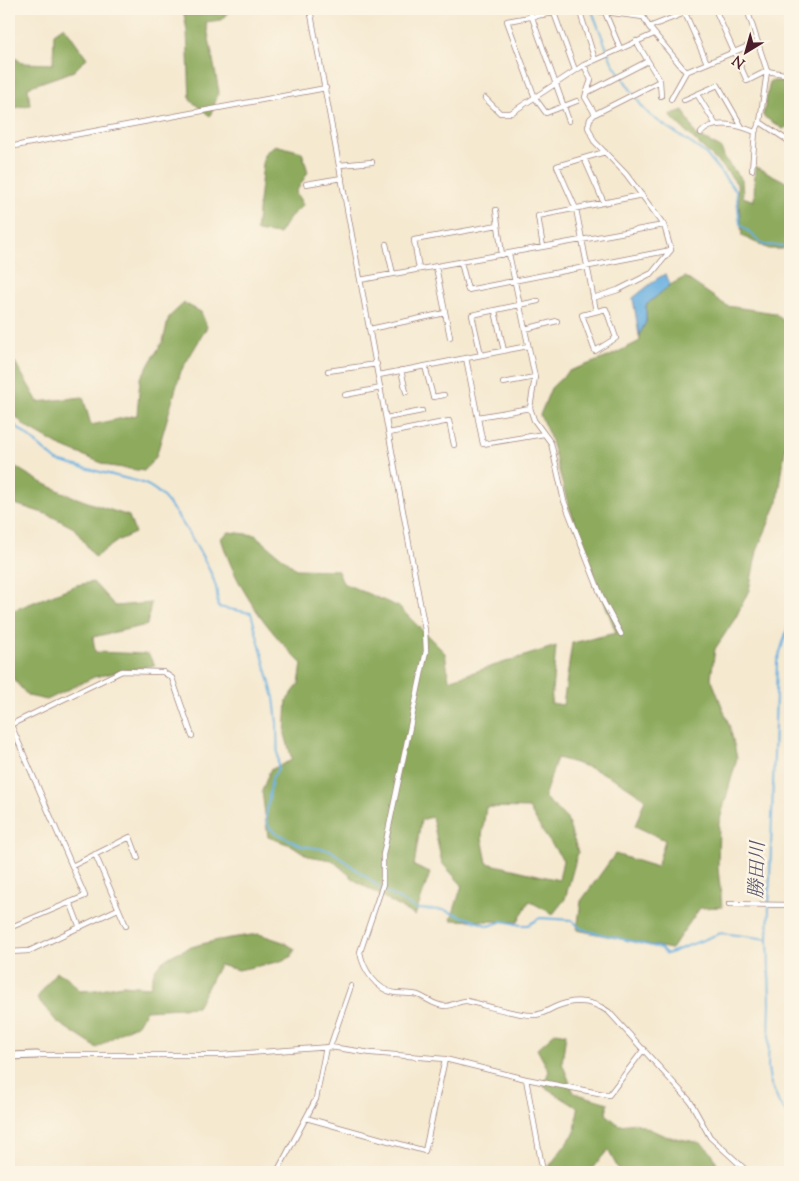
<svg xmlns="http://www.w3.org/2000/svg" width="799" height="1181" font-family="'Sorts Mill Goudy','Noto Serif JP',serif">
	<style>
		.forest { fill: #8daa5d; stroke: #6c6444; fill-rule: evenodd }
		.water { fill: #6ab1e1; stroke: #5a6886 }
		.lines { fill: none; stroke-linecap: round; stroke-linejoin: round }
		.stream { stroke: #6ab1e1; stroke-width: 2 }
		.street-casing { stroke: #a0847e; stroke-width: 6 }
		.secondary-casing { stroke: #a0847e; stroke-width: 9 }
		.primary-casing { stroke: #a0847e; stroke-width: 9 }
		.street { stroke: #fff; stroke-width: 4.5 }
		.secondary { stroke: #fff; stroke-width: 7 }
		.primary { stroke: #fff; stroke-width: 8 }
		.labels { text-anchor: middle; stroke-width: 5; stroke-linejoin: round; paint-order: stroke }
		.water-label { font-size: 19px; font-style: italic; fill: #55526b; stroke: #fcf5e5 }
	</style>
	<rect width="100%" height="100%" fill="#fcf5e5"/>
	<filter id="ink" filterUnits="userSpaceOnUse"><feTurbulence type="fractalNoise" baseFrequency=".02" numOctaves="2"/><feDisplacementMap in="SourceGraphic" scale="10" xChannelSelector="R" yChannelSelector="G"/><feConvolveMatrix kernelMatrix="1 2 1 2 8 2 1 2 1" color-interpolation-filters="sRGB"/></filter>
	<filter id="wash" filterUnits="userSpaceOnUse"><feTurbulence type="fractalNoise" baseFrequency=".0096" numOctaves="4" result="noise"/><feDisplacementMap in="SourceGraphic" scale="20" xChannelSelector="R" yChannelSelector="G"/><feGaussianBlur stdDeviation="1.12" result="paint"/><feColorMatrix in="noise" values="0 0 0 0 0 0 0 0 0 0 0 0 0 0 0 0 0 1.4 0 .05"/><feComposite in="paint" operator="in"/></filter>
	<g filter="url(#wash)">
		<rect width="100%" height="100%" fill="#f5e9d0"/>
		<path class="forest" d="M183,9H231L221,20L206,22L219,92L210,116L190,100L187,31Z
			M64,26L87,58L74,71L28,87L30,105L9,109V53L22,63L53,64L54,33Z
			M770,81H790V125L783,129L763,116Z
			M683,110L696,135L721,148L725,159L742,180L743,197L754,201L755,166L788,183L790,174V240L783,249H769L742,236L737,184L725,169L669,115Z
			M275,145L302,152L308,172L296,192L303,205L290,217L279,234L256,231L264,154Z
			M685,277L727,306L775,313L790,327V438L786,443L778,501L757,551L749,590L736,617L715,649L711,678L730,727L737,758L719,823L718,868L722,907L700,908L671,949L577,930L581,901L615,854L657,867L665,840L635,826L645,799C614,776 595,768 557,758L544,797L567,819L578,852L565,899L553,914L529,901L518,922L451,920L462,885L442,863L432,817L421,820L414,866L430,873L415,916L356,881L332,860L308,856L293,846L268,837L262,791L270,770L292,760L285,734L287,700L299,684L302,664C265,627 236,588 221,538L229,532L255,535L296,569L337,570L343,583L399,607L445,653L449,680L556,646L551,703L563,705L572,643L616,633L567,501L550,437L540,415L551,388L569,371L608,357L640,341L639,335L646,322V305L670,285ZM486,807L529,808L542,831L563,860L559,880L487,863L482,837Z
			M184,303L201,312L207,327L181,371L156,457L144,471L109,466L58,445L25,426L9,410V364L15,362L38,402L83,397L91,425L137,415L140,379L163,341L169,317Z
			M9,462C44,488 88,503 129,516L135,533L119,540L95,557L74,528L49,515L9,502Z
			M93,582L115,606L151,603L147,625L93,637L95,652L148,654L155,665L94,677L47,700L28,696L9,674V612L77,585Z
			M259,934L283,942L295,949L291,957L278,962L238,970L219,965L197,1007L146,1010L138,1024L123,1031L97,1048L57,1022L37,998L56,972L67,977L80,991L96,990L122,985L150,987C152,981 153,973 156,968C175,944 230,938 259,934Z
			M556,1032L566,1034L562,1063L574,1093L608,1103L606,1114L619,1125L636,1123L665,1136L701,1143L712,1153L721,1172H620L608,1150L589,1172H550L548,1168L575,1132L578,1108L543,1086L549,1071L537,1049Z"/>
		<path class="water" d="M666,274L670,285L646,305V322L639,335L633,298L658,278Z"/>
		<g class="lines">
			<path class="stream" d="M592,11L612,62L643,108L651,116L705,153L736,191L740,224L764,245L787,246
				M9,420L57,461L140,482C148,485 154,488 160,494C174,506 210,566 215,584C218,591 217,600 218,607L251,613L274,698L277,723L278,769L272,778L266,817L268,826L273,831L302,846L330,850L385,891L416,909L444,910L489,926L503,921L521,925H528L540,918L572,920L580,928L588,931L660,948L667,954L721,933L768,939
				M790,620L777,662L768,939L770,1003L768,1067L770,1081L779,1103L790,1118"/>
		</g>
	</g>
	<g filter="url(#ink)">
		<g class="lines">
			<g class="street-casing">
				<path id="street" d="M310,9L425,630L426,651L383,855V884L360,952C363,969 376,990 395,993C403,994 410,993 418,995C428,999 435,1006 445,1006C453,1006 460,1000 467,1001C485,1005 517,1016 534,1015C542,1015 548,1010 555,1007C575,998 592,1000 609,1012L690,1101L710,1137L748,1172
					M529,9L569,121
					M576,9L507,21L535,98L546,113L577,101
					M579,9L595,60
					M582,9L643,17
					M639,9L649,27L686,72
					M715,9L747,81L767,71L790,75
					M747,9L767,71L760,122L755,132L752,170
					M604,10L620,48
					M554,13L575,70
					M685,13L707,63
					M649,27L695,9
					M636,41L660,81L661,96
					M584,65L591,80L585,97L595,114
					M660,81L595,114L590,119L588,127L594,141L626,174L664,225L671,250
					M586,93L648,61
					M697,94L716,125
					M485,98L500,113H511L584,65L654,34
					M671,99L686,72L758,42
					M684,100L718,85L742,127
					M760,122L790,142
					M701,133C713,118 741,126 755,132
					M9,147L326,88
					M584,158L604,203
					M340,165L372,162
					M306,184L342,178
					M496,210L502,255
					M386,244L393,274
					M543,247L538,216L642,195
					M509,254L535,377L530,408L534,420L551,443L564,501L604,603L621,634
					M461,262L468,290L671,250
					M436,267L450,337
					M419,269L414,240L498,225
					M360,280L664,225
					M593,298L618,290L652,273L671,250
					M606,309L616,338L595,351L582,315Z
					M495,311L504,351
					M596,311L576,209L557,166L605,152
					M370,329L445,313
					M525,329L557,321
					M481,355L472,315L538,301
					M466,358L483,444L544,434
					M425,366L433,397L444,395
					M401,370L406,392
					M328,371L377,364
					M379,375L528,346
					M503,383L535,377
					M345,395L381,388
					M478,417L530,408
					M386,418L422,411
					M389,433L449,421L454,445
					M10,725L122,671L163,672L172,678L192,736
					M95,854L126,926
					M72,866L130,837L138,858
					M70,902L80,928
					M729,904L790,905
					M9,928L85,896L11,725
					M9,952L29,951L118,909
					M330,1047L351,986
					M37,1055H221L330,1047L371,1053L445,1059L526,1079L609,1095L644,1049
					M526,1079L543,1172
					M306,1118L425,1151L445,1059
					M277,1172L316,1099L326,1047"/>
			</g>
			<g class="secondary-casing">
				<path id="secondary" d="M9,1056L37,1055"/>
			</g>
			<g class="primary-casing">
				<path id="primary" d="M9,1171L10,1172"/>
			</g>
			<use href="#street" class="street"/>
			<use href="#secondary" class="secondary"/>
			<use href="#primary" class="primary"/>
		</g>
	</g>
	<g class="labels">
		<g class="water-label">
			<text transform="translate(756 870) rotate(-88)" y="7">勝田川</text>
		</g>
	</g>
	<rect width="799" height="1181" fill="none" stroke="#fcf5e5" stroke-width="30"/>
	<g transform="translate(746 52) rotate(217)" stroke="#fcf5e5" stroke-width="4" paint-order="stroke">
	<path d="M0-4L9 19L0 12L-9 19Z" fill="#4a1f2b"/>
	<text y="-8" font-size="14" font-weight="bold" text-anchor="middle" fill="#4a1f2b">N</text>
	</g>
</svg>
